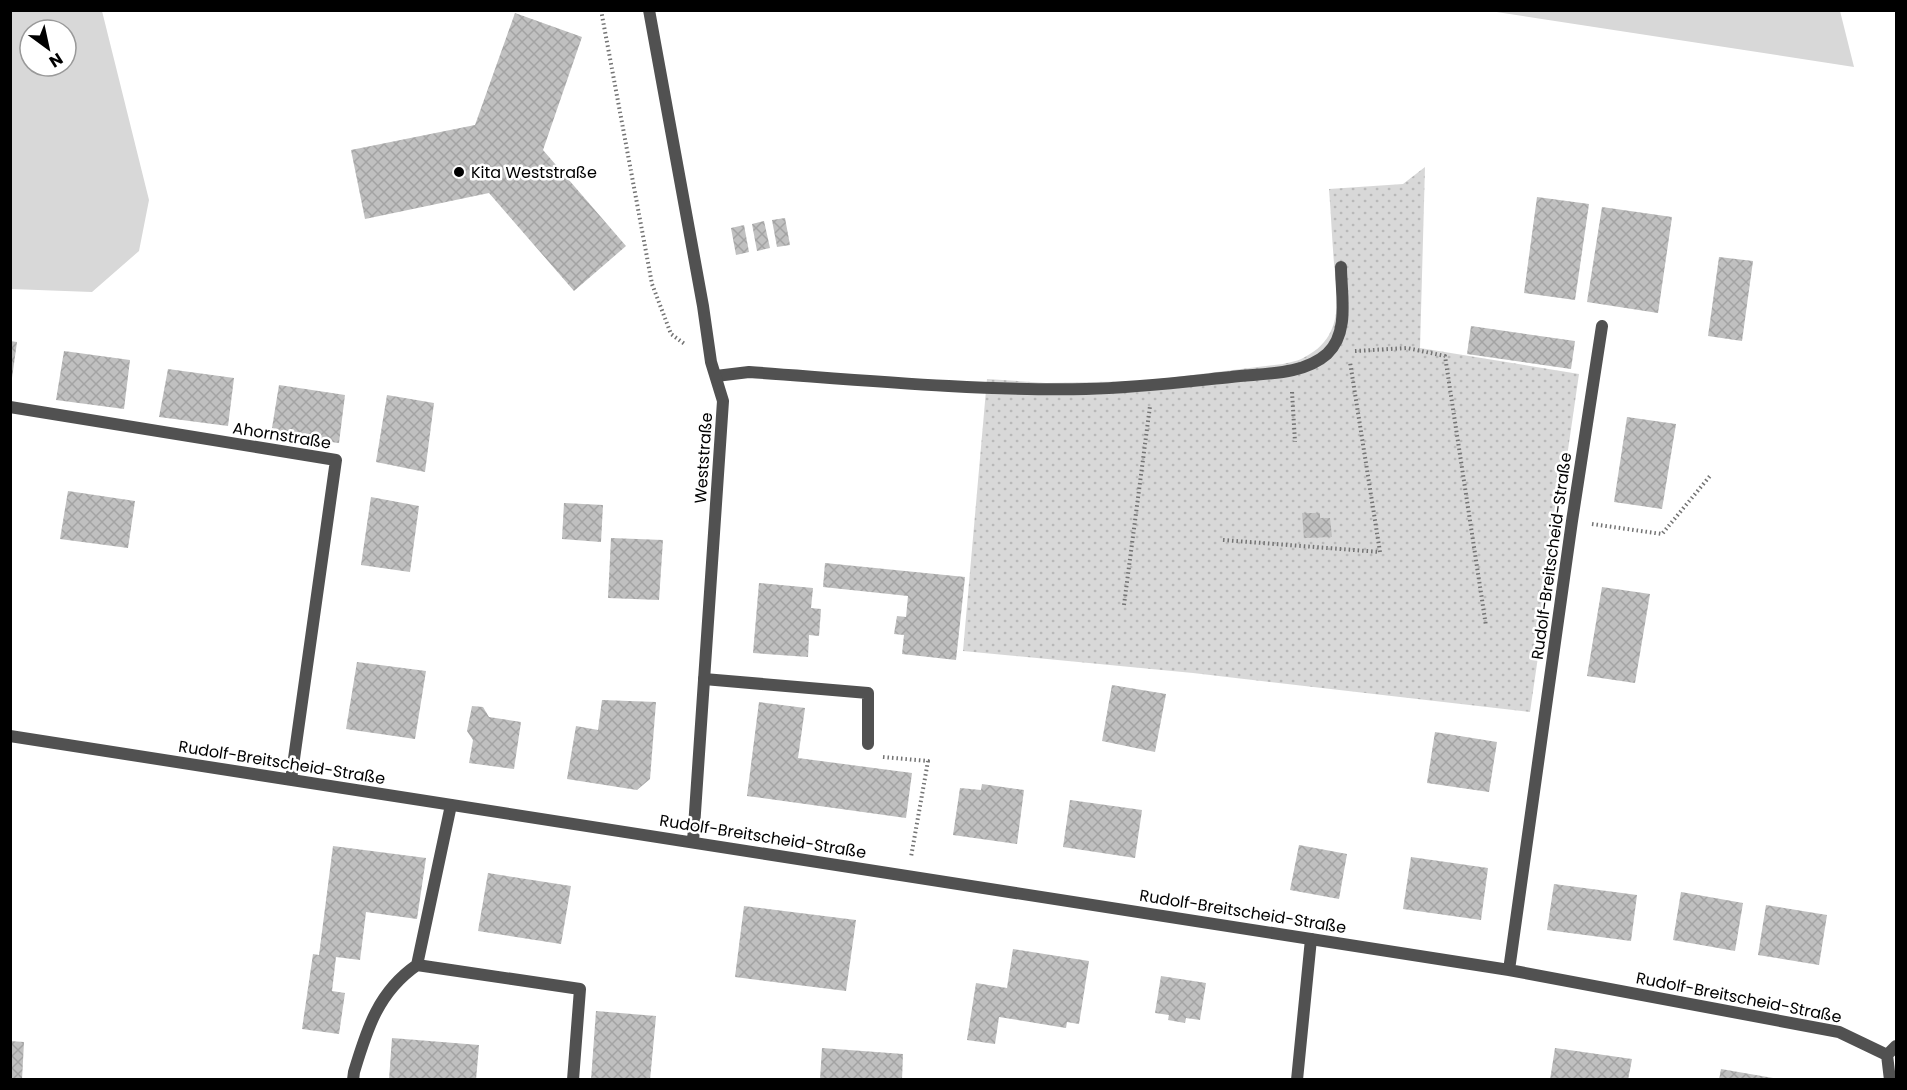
<svg xmlns="http://www.w3.org/2000/svg" width="1907" height="1090" font-family="Poppins,sans-serif">
	<style>
		.grass { fill: #d8d8d8; fill-rule: evenodd }
		.park { fill: url(#park-dots) }
		.building { fill: url(#building-cross-hatch) }
		.lines { fill: none; stroke-linecap: round; stroke-linejoin: round }
		.path { stroke: #737373; stroke-width: 4; stroke-dasharray: 1.5 3; stroke-linecap: butt }
		.service { stroke: #515151; stroke-width: 12 }
		.minor { stroke: #515151; stroke-width: 12 }
		.poi-dot { fill: #000; stroke: #fff; stroke-width: 2 }
		.labels { text-anchor: middle; stroke-width: 5; stroke-linejoin: round; paint-order: stroke }
		.poi-label { font-size: 16px; fill: #000; stroke: #fff; text-anchor: start }
		.street-label { font-size: 16px; fill: #000; stroke: #fff }
	</style>
	<defs>
		<pattern id="park-dots" width="8" height="8" patternUnits="userSpaceOnUse" patternTransform="scale(1.5)"><rect width="8" height="8" fill="#d8d8d8"/><path d="M2 2h.1M6 6h.1" fill="none" stroke="#b8b8b8" stroke-width="1.8" stroke-linecap="round"/></pattern>
		<pattern id="building-cross-hatch" width="8" height="8" patternUnits="userSpaceOnUse" patternTransform="scale(1.5)"><rect width="8" height="8" fill="#c0c0c0"/><path d="M0 0l8 8M0 8l8-8" fill="none" stroke="#a3a3a3"/></pattern>
	</defs>
	<rect width="100%" height="100%" fill="#fff"/>
	<path class="grass" d="M11,10L102,11L149,200L139,251L92,292L11,289ZM30,30H66V66H30Z
		M1490,11H1840L1854,67Z"/>
	<path class="park" d="M1425,167L1420,348L1579,374L1530,712L1193,673L963,651L987,379L1046,383L1143,381L1283,364C1290,362 1299,361 1305,357C1344,337 1338,299 1334,263C1332,239 1331,214 1329,189L1403,184Z"/>
	<path class="building" d="M515,13L582,37L543,150L626,246L574,291L489,193L365,219L351,150L475,125Z
		M1537,197L1589,204L1575,300L1524,293Z
		M1602,207L1672,217L1658,313L1587,302Z
		M785,218L790,245L777,247L772,220Z
		M764,221L770,248L757,251L752,224Z
		M744,225L749,252L736,255L731,228Z
		M1719,257L1753,261L1742,341L1708,336Z
		M1471,326L1575,341L1571,369L1467,354Z
		M10,341L17,342L12,378H10Z
		M64,351L130,360L124,409L56,400Z
		M168,369L234,378L228,426L159,417Z
		M279,385L345,395L339,443L271,434Z
		M387,395L434,403L425,472L376,462Z
		M1627,417L1676,424L1662,509L1614,502Z
		M68,491L135,501L128,548L60,539Z
		M371,497L419,506L410,572L361,565Z
		M564,503L603,505L601,542L562,539Z
		M1302,513H1320V518H1330L1332,537L1304,538Z
		M611,538L663,540L659,600L608,598Z
		M825,563L965,577L956,660L902,654L904,635L894,634L897,616L906,617L908,596L823,587Z
		M759,583L813,588L811,608L821,609L819,636L809,635L808,657L753,653Z
		M1602,587L1650,594L1635,683L1587,676Z
		M357,662L426,671L415,739L346,729Z
		M1112,685L1166,694L1155,752L1102,741Z
		M602,700L656,702L650,779L637,790L567,779L576,726L598,730Z
		M759,702L805,708L798,758L912,773L906,818L747,796Z
		M472,706L483,707L489,717L521,722L514,769L469,763L473,740L467,731Z
		M1435,732L1497,742L1489,792L1427,783Z
		M982,784L1024,790L1017,844L953,835L960,788L981,790Z
		M1070,800L1142,810L1135,858L1063,847Z
		M1299,845L1347,854L1339,899L1290,890Z
		M333,846L426,858L417,919L366,912L360,960L336,957L332,991L345,993L339,1034L302,1029L313,954L319,955Z
		M1411,857L1488,868L1481,920L1403,909Z
		M488,873L571,886L561,944L478,931Z
		M1554,884L1637,895L1631,941L1547,930Z
		M1681,892L1743,903L1735,951L1673,940Z
		M1766,905L1827,915L1819,965L1758,955Z
		M744,906L856,920L846,991L735,977Z
		M1013,949L1089,961L1079,1024L1067,1022L1066,1028L999,1017L995,1044L967,1040L976,983L1007,988Z
		M1161,976L1206,983L1200,1020L1186,1018L1185,1023L1168,1020L1169,1015L1155,1013Z
		M596,1011L656,1016L650,1080H591Z
		M392,1038L479,1045L476,1080H389Z
		M10,1041L24,1042L22,1080H10Z
		M822,1048L903,1054L902,1080H820Z
		M1555,1048L1632,1059L1628,1080H1550Z
		M1721,1069L1773,1078V1080H1719Z"/>
	<g class="lines">
		<path class="path" d="M601,10L652,284L671,334L686,345
			M1355,351L1407,348L1445,356L1486,626
			M1292,392L1295,442
			M1592,524L1662,534L1710,476
			M1223,540L1380,552L1350,362
			M1124,605L1150,406
			M883,757L928,761L911,857"/>
		<path class="service" d="M716,376L749,372C861,380 974,391 1086,389C1134,388 1183,382 1231,377C1262,373 1302,376 1327,354C1350,333 1341,294 1341,267
			M704,679L868,693V744
			M417,965L580,989L573,1080
			M353,1080L354,1072C367,1029 378,992 417,965L451,805
			M1297,1080L1311,939"/>
		<path class="minor" d="M649,10L703,306L711,362L723,401L693,842
			M10,407L336,460L291,780
			M10,736L1509,970L1839,1032L1887,1055
			M1509,970L1572,521L1602,326
			M1887,1055L1890,1080
			M1887,1055L1896,1046"/>
	</g>
	<circle class="poi-dot" cx="459" cy="172" r="6"/>
	<g class="labels">
		<g class="poi-label">
			<text x="471" y="178">Kita Weststraße</text>
		</g>
		<g class="street-label">
			<text transform="translate(282 435) rotate(9)" y="6">Ahornstraße</text>
			<text transform="translate(703 458) rotate(-86)" y="6">Weststraße</text>
			<text transform="translate(1551 556) rotate(-82)" y="6">Rudolf-Breitscheid-Straße</text>
			<text transform="translate(282 762) rotate(9)" y="6">Rudolf-Breitscheid-Straße</text>
			<text transform="translate(763 836) rotate(9)" y="6">Rudolf-Breitscheid-Straße</text>
			<text transform="translate(1243 911) rotate(9)" y="6">Rudolf-Breitscheid-Straße</text>
			<text transform="translate(1739 997) rotate(11)" y="6">Rudolf-Breitscheid-Straße</text>
		</g>
	</g>
	<rect width="1907" height="1090" fill="none" stroke="#000000" stroke-width="24"/>
	<g transform="translate(48 48) rotate(147)"><circle r="28" fill="#ffffff" stroke="#999999" stroke-width="1.5"/>
	<path d="M0-4.5L10 22L0 15L-10 22Z" fill="#000000"/>
	<text y="-9" font-size="16" font-weight="bold" text-anchor="middle" fill="#000000">N</text>
	</g>
</svg>
